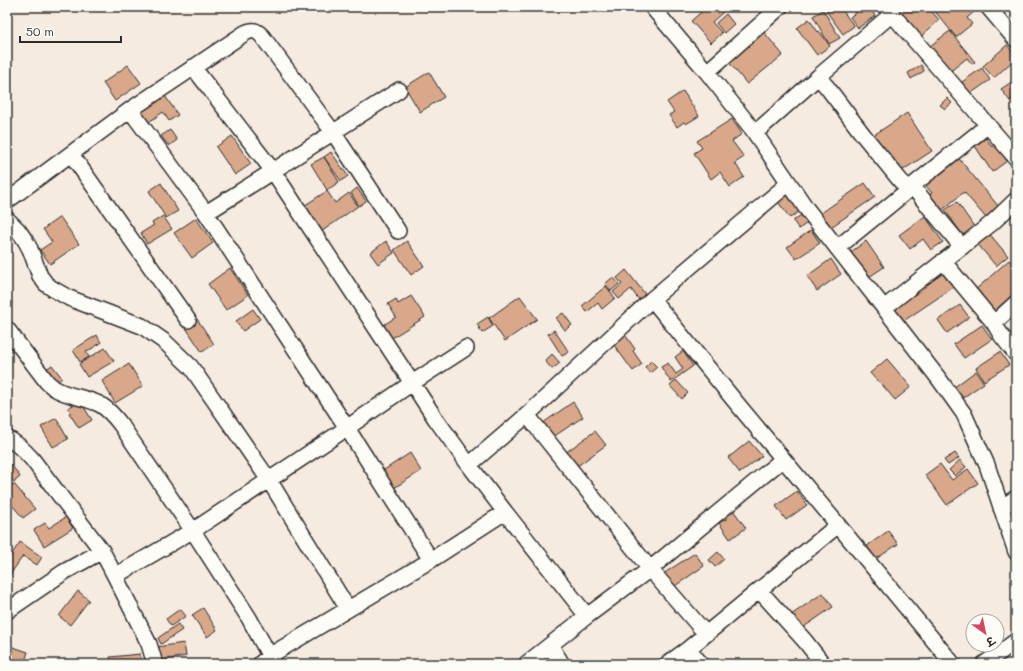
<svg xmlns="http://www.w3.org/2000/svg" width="1023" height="671" font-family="Mali,'Playpen Sans Deva',sans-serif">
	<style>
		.building { fill: #d9a88b; stroke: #2b2b2b }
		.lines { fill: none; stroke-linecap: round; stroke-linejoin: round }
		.minor-casing { stroke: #2b2b2b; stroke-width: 18 }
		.minor { stroke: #fdfcf7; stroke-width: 15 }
	</style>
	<rect width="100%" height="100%" fill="#f6ebe1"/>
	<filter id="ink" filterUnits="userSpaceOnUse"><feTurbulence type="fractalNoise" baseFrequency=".025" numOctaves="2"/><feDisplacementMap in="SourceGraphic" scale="8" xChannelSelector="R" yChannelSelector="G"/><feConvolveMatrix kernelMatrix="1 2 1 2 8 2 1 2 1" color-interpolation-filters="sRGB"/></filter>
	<g filter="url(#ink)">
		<path class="building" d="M707,7H719L723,12L712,22L722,33L711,43L691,21Z
			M825,7H840L854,26L843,34L824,8Z
			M855,7H869L875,16L858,28L850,17L858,11Z
			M890,7H928L939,20L918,39Z
			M935,7H954L955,9L957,7H973L976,10L967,18L972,24L956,37L933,9Z
			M823,10L840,38L829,44L813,16Z
			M726,14L734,24L724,33L716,23Z
			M809,19L818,32L819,31L830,46L817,55L797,28Z
			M763,31L783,55L747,84L727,60Z
			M950,31L975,62L972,64L967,58L948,73L926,49Z
			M1007,45L1016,56V58L994,78L983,66Z
			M128,65L141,83L115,101L103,83Z
			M921,65L924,71L911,79L908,73Z
			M982,68L990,80L970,94L962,82Z
			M429,72L444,97L420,112L405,87Z
			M1016,79V96L1010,101L1001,89Z
			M683,91L699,116L686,124L684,122L677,127L669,115L674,112L667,102Z
			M163,93L178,115L169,121L163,112L149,122L140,109Z
			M947,98L952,103L945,109L940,105Z
			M907,113L932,151L900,172L874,135Z
			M732,119L742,134L732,141L744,157L735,163L744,177L730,187L720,172L711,179L694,153L702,148L697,141Z
			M170,130L177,140L169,146L161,136Z
			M232,136L251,164L235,175L216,147Z
			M986,138L992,147L995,144L1007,161L992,172L975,146Z
			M331,152L348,176L341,181L324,157Z
			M956,155L999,207L986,218L964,192L941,211L928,196L932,193L925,185L935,176L936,178L949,167L946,164Z
			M324,157L339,182L327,190L311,164Z
			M161,183L178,211L166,218L149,191Z
			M865,183L875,197L828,229L818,215Z
			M357,188L366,201L359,206L351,193Z
			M327,191L335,203L349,193L358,206L318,234L302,207Z
			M789,194L801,210L790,218L778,202Z
			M957,202L975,228L964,237L945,210Z
			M801,215L807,223L799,229L793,221Z
			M163,216L172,229L147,244L141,233L154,225L152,223Z
			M925,216L943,242L931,250L923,239L910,249L899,235Z
			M60,217L79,244L50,264L40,250L52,242L43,229Z
			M196,218L213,243L192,258L174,233Z
			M811,230L820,243L796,259L787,247Z
			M988,232L1008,256L996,266L976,242Z
			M386,241L394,253L378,264L370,253Z
			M407,241L424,266L411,275L394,250Z
			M866,241L884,267L866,279L848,254Z
			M831,259L841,274L817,291L807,276Z
			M1009,260L1016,268V296L995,315L974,291Z
			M230,268L248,295L226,310L208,284Z
			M626,270L649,299L642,304L631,289L619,299L613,292L622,284L617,278Z
			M944,273L954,287L902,322L892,307Z
			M613,277L619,284L611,291L605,284Z
			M606,286L615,298L602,309L598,303L587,312L582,306Z
			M411,296L425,317L387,341L379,328L396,317L388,304L396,299L398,304Z
			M520,296L537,319L505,341L489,318Z
			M960,305L969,317L947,333L938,320Z
			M253,309L260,319L243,331L236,321Z
			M563,313L572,325L565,330L556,318Z
			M488,317L493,326L482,333L477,324Z
			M197,319L214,344L202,352L186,328Z
			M982,325L992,339L964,358L954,344Z
			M554,330L569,352L562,356L548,334Z
			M623,332L635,349L633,351L642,364L633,371L611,341Z
			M97,335L101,343L86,352L89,357L80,362L73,350Z
			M105,348L114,361L87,377L79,364Z
			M683,351L693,366L671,382L661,367L668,363L676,374L683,369L675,357Z
			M1000,352L1009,365L984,381L976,368Z
			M552,354L560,363L552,369L545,361Z
			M887,359L911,387L895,400L879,381L878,382L870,373Z
			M651,361L657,367L650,373L645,367Z
			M129,364L143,386L115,403L102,381Z
			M52,365L62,378L55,383L45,370Z
			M976,371L984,383L961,399L953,388Z
			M676,380L688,393L682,399L670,386Z
			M80,401L92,420L79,428L69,413L71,412L68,408Z
			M573,402L583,417L553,437L543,423Z
			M56,418L68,439L53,447L41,427Z
			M595,431L606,445L576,467L565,453Z
			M749,441L762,456L740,473L728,458Z
			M410,453L421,471L389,491L378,474Z
			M955,453L959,458L948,465L944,460Z
			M960,460L966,467L955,476L949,470Z
			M11,464L20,477L14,482L7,473V467Z
			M940,464L952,480L968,469L978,483L947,505L925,475Z
			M7,477L12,484L7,487Z
			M14,484L35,509L23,518L7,499V490Z
			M797,491L807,505L786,520L776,506Z
			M733,510L746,528L730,539L719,523L728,518L726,515Z
			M66,517L73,528L44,546L34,530L45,523L49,528Z
			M888,531L898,544L876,559L867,546Z
			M20,542L42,557L37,565L23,556L7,579V561Z
			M718,552L724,559L715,567L709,560Z
			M695,553L704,566L672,588L663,574Z
			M78,591L89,600L70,625L59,616Z
			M823,593L833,607L801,629L791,615Z
			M203,608L217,630L207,637L192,615Z
			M180,609L186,616L171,626L166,619Z
			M178,624L182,630L161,644L158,638Z
			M184,643L186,656L158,661L156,647Z
			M7,645L28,652L24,664H7Z
			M140,654L141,664H111L110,657Z
			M795,657L800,664H787Z"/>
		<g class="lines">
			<g class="minor-casing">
				<path id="minor" d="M652,7L707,72L753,130L806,208L884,308L939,379L964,414L987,465L1016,552
					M886,7L1016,158
					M988,7L1016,40
					M193,67L273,171L206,213
					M707,72L780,7
					M818,77L892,14
					M399,90L273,171L412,383L466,348
					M130,110L206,213L347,428L431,560
					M755,133L818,77L827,87L864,136L908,190
					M71,154L188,320
					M912,186L962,247
					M7,201L130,110L245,33C253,29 256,30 262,36L333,132L398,231
					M7,219L18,230L25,240L30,249L40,276L46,284L53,289L69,298L142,326L165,342L191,367L269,480L348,609
					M837,248L890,205L908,190L912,186L988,125
					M943,261L994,323L1016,303
					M652,299L734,400L838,525L688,649L667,664
					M884,308L992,223L1016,200
					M994,323L1001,335L1016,354
					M7,329L47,382C49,384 52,386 54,388C68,397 86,397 101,405C109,410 115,417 121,425L193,531L249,618L274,664
					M527,415L650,569L706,634
					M7,438C17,443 24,450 32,459L102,551L115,576L197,528L338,434L412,383L435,418L469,465L527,415L652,299L789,183
					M1001,508L1016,498
					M505,512L587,616L526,664
					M838,525L953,664
					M115,576L149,644L155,664
					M759,590L805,641L823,664
					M7,611L64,572L102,551
					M587,616L650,569L783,459
					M550,645L562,664
					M688,649L701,664
					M260,664L269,656L431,560L505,512L469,465
					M984,664L1016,641"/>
			</g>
			<use href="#minor" class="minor"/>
		</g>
	</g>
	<rect width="1023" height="671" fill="none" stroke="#fdfcf7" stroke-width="24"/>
	<rect x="12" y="12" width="999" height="647" fill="none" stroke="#2b2b2b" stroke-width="1.5" filter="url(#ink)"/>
	<g transform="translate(985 633) rotate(147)"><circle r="19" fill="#fdfcf7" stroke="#a9a8a5"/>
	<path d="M0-3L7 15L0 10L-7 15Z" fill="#d1495b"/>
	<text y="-6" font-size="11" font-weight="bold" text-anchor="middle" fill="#2b2b2b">उ</text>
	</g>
	<path d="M20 36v6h101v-6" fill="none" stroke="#2b2b2b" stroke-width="2"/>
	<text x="26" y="36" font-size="12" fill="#2b2b2b" stroke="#fdfcf7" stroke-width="3" paint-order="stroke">50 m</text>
</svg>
